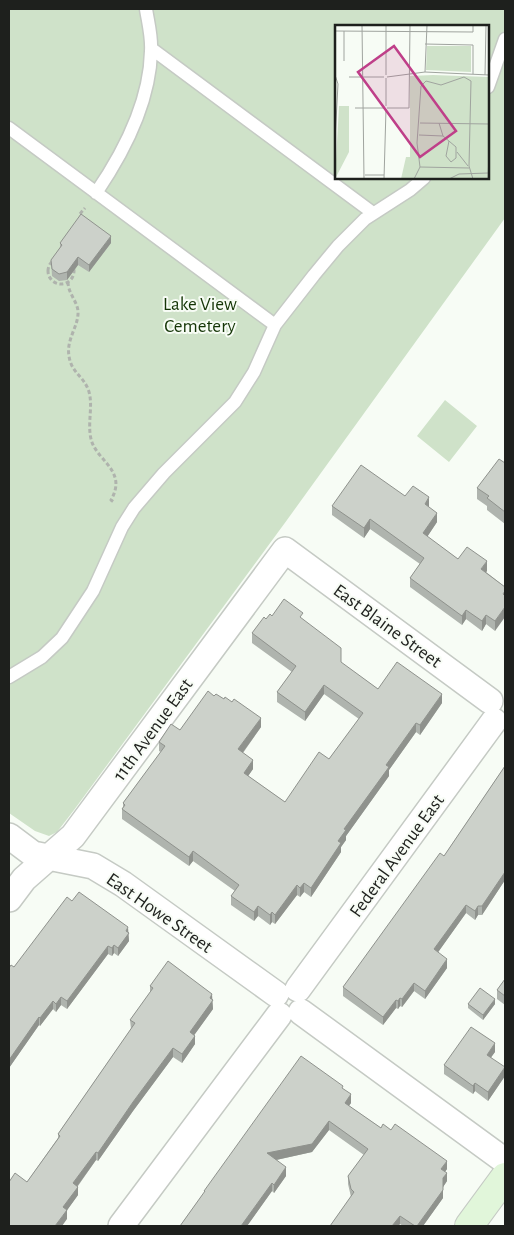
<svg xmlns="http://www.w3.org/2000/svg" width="514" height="1235" font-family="'Alegreya Sans',sans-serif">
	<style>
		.green { fill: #cfe2c9; fill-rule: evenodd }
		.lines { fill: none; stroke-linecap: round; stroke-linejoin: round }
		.lane-casing { stroke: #c5cac4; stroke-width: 15 }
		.street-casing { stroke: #c5cac4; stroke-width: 28 }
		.secondary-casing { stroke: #c5cac4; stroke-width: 30 }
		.path { stroke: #afb3ad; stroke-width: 3; stroke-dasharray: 4 2.5; stroke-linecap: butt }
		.lane { stroke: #fff; stroke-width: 12 }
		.street { stroke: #fff; stroke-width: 25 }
		.secondary { stroke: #e1f6da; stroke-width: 28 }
		.wall { fill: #afb4ae }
		.shaded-wall { fill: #8f928d }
		.building { fill: #ccd1ca; stroke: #8f928d }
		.labels { text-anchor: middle; stroke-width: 4; stroke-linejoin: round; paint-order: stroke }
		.park-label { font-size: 19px; fill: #143506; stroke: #f7fcf5 }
		.street-label { font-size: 19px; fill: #1e201d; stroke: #f7fcf5 }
		.inset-road { fill: none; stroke: #a0a49f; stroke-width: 1 }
		.view { fill: #bf3f89; fill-opacity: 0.15; stroke: #bf3f89; stroke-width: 2.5 }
		.inset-edge { fill: none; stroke: #1e201d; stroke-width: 2.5 }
	</style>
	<rect width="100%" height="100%" fill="#f7fcf5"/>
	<path class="green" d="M9,9H505V218L287,520L74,810L57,832L49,836L35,831L9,813ZM336,26H488V178H336Z
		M445,400L477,426L449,462L417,436Z"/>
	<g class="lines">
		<g class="lane-casing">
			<path id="lane" d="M152,49L373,213
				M488,87L505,39
				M9,128L275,325
				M96,193C124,152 150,102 151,51C152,37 148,22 146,9
				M9,677L42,657L62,638L93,591L122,527L134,508L164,473L235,402L254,372L275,325L314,275L338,246L365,219L410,190L424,178"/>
		</g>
		<g class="street-casing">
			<path id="street" d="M9,836L33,854L93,866L123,884L276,994
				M9,899L24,879L73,836L285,550L490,701
				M298,989L494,721
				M301,1012L505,1161
				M121,1226L279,1015"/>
		</g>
		<g class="secondary-casing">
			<path id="secondary" d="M469,1226L505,1177"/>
		</g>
		<path class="path" d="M83,218L79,215L85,208
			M48 271a13 13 0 1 1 26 0a13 13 0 1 1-26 0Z
			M68,282C68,293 77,301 78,311C79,326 66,339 69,356C71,372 83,376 88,389C94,404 87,422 91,439C96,461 128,470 111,500L115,503"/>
		<use href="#lane" class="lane"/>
		<use href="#street" class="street"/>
		<use href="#secondary" class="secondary"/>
	</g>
	<path class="wall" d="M60,243H111L89,272L78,265L67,280L59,281L52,276L51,260L60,248Z
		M505,463V524L487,510V506L477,499V488Z
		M405,496L429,507L437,522L427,537L458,559L487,571L486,572L505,587L495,631L486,624L482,631L466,619L462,625L410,587V578L420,564L370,529L364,538L332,515V506Z
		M272,616L303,620L341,663L378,689L442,703L420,735L416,732L389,770V776L346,836V840L341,847V852L311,897L304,892L300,897L297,895L275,924L272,922L270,925L258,916L254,921L231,905V896L235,891L193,861L189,866L122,819V809L123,807V803L161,752L159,751V742L180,730L214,696L232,702L261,727L243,753L253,769L248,776L285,802L329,759L359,719L324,694L305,721L277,702V692L292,672L252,643V633L266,619Z
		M505,766V880L482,915H478L475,920L466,913L438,952L447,968L425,999L414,991L402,1007L400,1006L398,1009L396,1008L383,1025L343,996V987L444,856Z
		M72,901L128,932L129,941L118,956L114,953L112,956L108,954L67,1009L61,1005L56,1012L53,1009L40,1026L39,1025L9,1068V968L14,967Z
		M505,979V1005L497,999V990Z
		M150,986L212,1000L213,1009L194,1035L195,1044L182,1063L173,1057L133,1111L98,1161L96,1160L78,1186V1195L67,1210V1219L27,1182L58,1138V1134L131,1029L130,1020L150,993Z
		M468,1004H495L483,1020L468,1008Z
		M495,1052L491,1057L505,1076L488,1101L475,1091L473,1094L444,1074V1065Z
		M343,1089L351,1103L349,1106L381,1128L447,1169L445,1172L447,1181L443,1187V1198L423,1226H403L400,1224L398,1226H330L351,1197L348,1184V1176L364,1155L329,1130L312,1152L276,1160L286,1176L274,1193L272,1191L247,1226H180L204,1193V1191Z"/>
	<path class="shaded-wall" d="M111,236V243L89,272V265Z
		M78,257V265L67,280V272Z
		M429,497V507L425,514V504Z
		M437,513V522L423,543V533Z
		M370,519V529L364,538V528Z
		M487,561V571L481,578V569Z
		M505,607V617L495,631V621Z
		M466,610V619L462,625V616Z
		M486,615V624L482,631V621Z
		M324,685V694L305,721V712Z
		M442,694V703L420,735V725Z
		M261,718V727L238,759V749Z
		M416,723V732L389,770V776L346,836V840L341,847V852L311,897V888L338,841L344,829L386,765Z
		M253,760V769L244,782V773Z
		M193,851V861L189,866V857Z
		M505,872V880L482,915V906Z
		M304,883V892L300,897V888Z
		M297,885V895L275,924V915Z
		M466,905V913L434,958V949Z
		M258,906V916L254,921V912Z
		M478,906V915L475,920V911Z
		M272,912V922L270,925V915Z
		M128,927L129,941L118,956V948L126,931Z
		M114,945V953L112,956V948Z
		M108,946V954L67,1009V1001Z
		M447,959V968L425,999V991Z
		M414,983V991L402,1007V999Z
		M212,994L213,1009L190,1041V1032Z
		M61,997V1005L56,1012V1004Z
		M400,998V1006L398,1009V1001Z
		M495,999V1004L483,1020V1015Z
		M396,1000V1008L383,1025V1017Z
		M53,1001V1009L40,1026V1018Z
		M39,1017V1025L9,1068V1060Z
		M195,1036V1044L182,1063V1054Z
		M495,1043V1052L487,1063V1055Z
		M173,1048V1057L133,1111L98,1161V1153L133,1102Z
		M505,1067V1076L488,1101V1092Z
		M475,1083V1091L473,1094V1086Z
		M351,1094V1103L345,1111V1103Z
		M329,1121V1130L312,1152L267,1162V1153Z
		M96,1152V1160L73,1192V1183Z
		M447,1161V1169L441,1177V1169Z
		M286,1167V1176L274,1193V1185Z
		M447,1173V1181L443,1187V1178Z
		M272,1183V1191L247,1226H241Z
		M78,1187V1195L63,1216V1207Z
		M443,1190V1198L423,1226H417Z
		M67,1210V1219L62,1226H55Z
		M400,1216V1224L398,1226H392Z"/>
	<path class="building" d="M81,214L111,236L89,265L78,257L67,272L59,274L52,269L51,260L62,245L60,243Z
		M499,459L505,463V512L487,498L489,496L477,488Z
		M361,465L405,496L413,486L429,497L425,504L437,513L423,533L458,559L467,547L487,561L481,569L505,587V591L503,594L505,596V607L495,621L486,615L482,621L466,610L462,616L410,578L424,558L370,519L364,528L332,506Z
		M284,599L303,613L300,617L341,648V662L378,689L397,662L442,694L420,725L416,723L386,765L389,767L344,829L346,830L338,841L341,843L311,888L304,883L300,888L297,885L275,915L272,912L270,915L258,906L254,912L231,896L239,885L193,851L189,857L122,809L125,805L123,803L165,746L159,742L171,724L180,730L208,691L214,696L216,694L224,699L225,697L232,702L234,699L261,718L238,749L253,760L244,773L285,802L319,752L329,759L363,713L324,685L305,712L277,692L296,666L252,633L264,617L266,619L270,614L272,616Z
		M505,766V872L482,906H478L475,911L466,905L434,949L447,959L425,991L414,983L402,999L400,998L398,1001L396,1000L383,1017L343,987L440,853L444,856Z
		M79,892L128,927L126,931L129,933L118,948L114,945L112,948L108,946L67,1001L61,997L56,1004L53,1001L40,1018L39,1017L9,1060V968L11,965L14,967L67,897L72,901Z
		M168,961L212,994L210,998L213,1000L190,1032L195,1036L182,1054L173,1048L133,1102L98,1153L96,1152L73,1183L78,1187L63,1207L67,1210L55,1226H9V1182L15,1173L27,1182L60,1136L58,1134L135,1023L130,1020L153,988L150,986Z
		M505,979V996L497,990Z
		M480,988L495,999L483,1015L468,1004Z
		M471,1027L495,1043L487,1055L505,1067L488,1092L475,1083L473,1086L444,1065Z
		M301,1056L343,1086L342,1088L351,1094L345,1103L381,1128L383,1124L391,1130L395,1124L447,1161L441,1169L447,1173L443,1178V1190L417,1226H415L400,1216L392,1226H330L354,1192L351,1189L348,1176L368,1149L329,1121L312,1144L267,1153L286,1167L274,1185L272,1183L241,1226H180L205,1191H204Z"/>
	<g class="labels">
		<g class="park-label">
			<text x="200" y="310">Lake View<tspan x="200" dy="22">Cemetery</tspan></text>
		</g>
		<g class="street-label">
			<text transform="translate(388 625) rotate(36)" y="7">East Blaine Street</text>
			<text transform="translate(152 729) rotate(-54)" y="7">11th Avenue East</text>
			<text transform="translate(396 855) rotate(-54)" y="7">Federal Avenue East</text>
			<text transform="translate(160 912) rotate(35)" y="7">East Howe Street</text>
		</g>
	</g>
	<g transform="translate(335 25)">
		<rect width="154" height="154" fill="#f7fcf5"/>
		<path d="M92,21H136V47L91,45ZM98,50L154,52V154H66L71,132H75V51ZM4,81H14V127L0,154Z" fill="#cfe2c9"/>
		<path class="inset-road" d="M27,0L29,154M0,6L138,7V0M90,19L138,20V49M9,36V6M90,47L92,0M0,50L3,59L0,115M51,50V0M150,50L151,0M14,52H49M52,52L90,47L154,50M51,81V53M20,83H49M52,83H74L75,0M85,98L154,99M104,98L108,111L121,122V133L116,137L111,131L114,116M84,110L108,111M122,127L133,141M85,142L134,143M30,150H49M49,154L51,84M79,154L85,142L82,118L86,61L91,56L106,60L129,52L136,56L134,141L138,154M114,154L124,149L153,148M153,154L154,129"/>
		<path class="view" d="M59,21L121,106L85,132L23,47Z"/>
		<rect width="154" height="154" class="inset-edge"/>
	</g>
	<rect width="514" height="1235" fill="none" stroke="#1e201d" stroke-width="20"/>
</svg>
